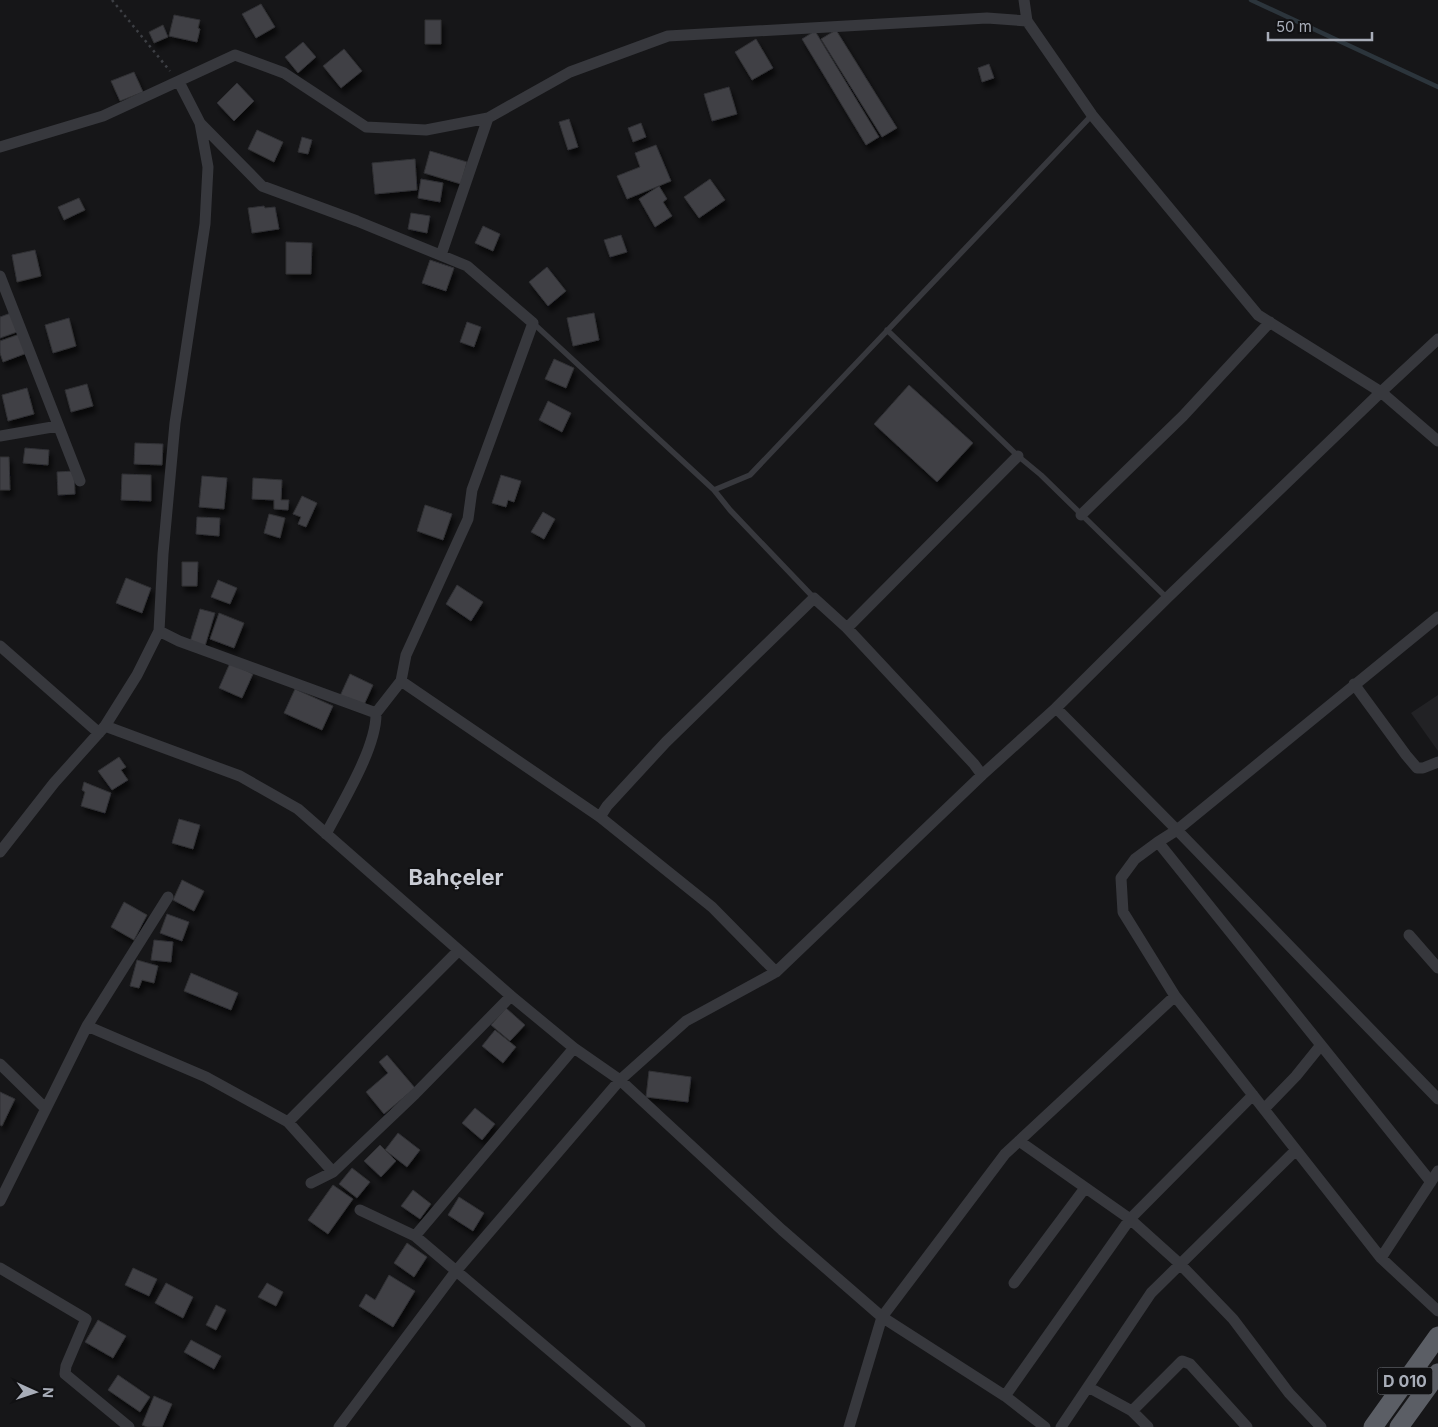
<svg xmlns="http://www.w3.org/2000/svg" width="1438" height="1427" font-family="Inter,sans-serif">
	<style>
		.built { fill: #222225 }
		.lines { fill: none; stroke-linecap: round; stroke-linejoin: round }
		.stream { stroke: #2c353c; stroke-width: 4.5 }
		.building { fill: #404145; stroke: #303034; filter: url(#shadow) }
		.path { stroke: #3d3f44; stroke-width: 2.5; stroke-dasharray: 2.5 4; stroke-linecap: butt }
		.service { stroke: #37383d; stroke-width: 5.5 }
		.minor { stroke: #37383d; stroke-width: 11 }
		.trunk { stroke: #5b5e65; stroke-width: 19 }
		.labels { text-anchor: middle; stroke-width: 4; stroke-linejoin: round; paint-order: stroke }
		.shield { fill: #111113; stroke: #7b7e86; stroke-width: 1 }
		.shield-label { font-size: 16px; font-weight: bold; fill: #a8adb8 }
		.district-label { font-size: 22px; font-weight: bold; fill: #c9ccd4; stroke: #111113 }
	</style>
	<defs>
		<filter id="shadow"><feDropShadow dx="3" dy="5.5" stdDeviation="2.5" flood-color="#0009"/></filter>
	</defs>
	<rect width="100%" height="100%" fill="#161618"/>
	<path class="built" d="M1438,695V751L1411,713Z"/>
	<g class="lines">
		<path class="stream" d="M1251,0L1438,87"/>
	</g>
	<path class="building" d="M261,4L275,27L256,38L242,14Z
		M174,15L200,20L198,28L200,29L197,42L169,36Z
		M425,20H441V44H425Z
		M163,25L168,37L154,43L149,32Z
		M836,30L897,128L882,137L821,39Z
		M815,31L879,137L866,145L802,39Z
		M756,39L773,68L752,80L735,52Z
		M303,42L316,57L298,73L285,57Z
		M344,49L362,71L341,88L323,66Z
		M989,64L994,78L982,82L978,68Z
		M134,72L143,92L120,101L111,81Z
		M237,83L254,101L234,121L217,103Z
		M729,87L737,114L712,121L704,94Z
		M569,119L578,147L568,150L559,122Z
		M641,123L646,137L633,142L628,128Z
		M257,130L283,142L274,162L248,149Z
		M302,137L312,140L308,154L298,152Z
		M656,145L671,181L627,199L617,176L640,167L635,153Z
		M430,151L467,162L461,184L424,173Z
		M415,159L417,190L375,194L372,163Z
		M421,179L443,183L440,202L418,198Z
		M710,179L725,200L699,218L684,197Z
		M659,186L667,199L663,202L672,216L655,227L639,199Z
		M79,198L85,210L64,220L58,207Z
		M264,206L265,208L275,207L279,229L252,233L248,208Z
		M411,213L430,216L427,233L408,229Z
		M483,226L500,234L493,251L475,243Z
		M621,235L627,252L610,257L604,240Z
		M286,242L312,243L311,274H286Z
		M35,250L41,276L17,282L12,255Z
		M430,260L454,268L446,291L422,283Z
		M547,267L566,291L548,306L529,282Z
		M11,313L17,332L0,338V317Z
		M594,313L599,340L573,346L567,318Z
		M69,318L76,346L53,353L45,325Z
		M467,322L481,327L474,347L460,342Z
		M20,334L27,353L3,362L0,353V341Z
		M554,359L574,368L566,388L545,379Z
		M87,384L93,406L71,412L65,390Z
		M909,385L973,443L937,482L874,424Z
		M27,388L34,414L8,421L2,395Z
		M548,401L571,413L562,432L539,420Z
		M135,443L163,444L162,465L134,464Z
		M25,448L49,450L48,465L23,463Z
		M0,457H9L10,490H0Z
		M74,471L75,494L58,495L57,472Z
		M122,474L151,475V501L121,500Z
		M501,475L521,481L514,502L508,500L506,507L492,503Z
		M202,476L227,478L224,509L199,507Z
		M253,478L282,480L281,500H289L288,510L274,509V500L252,499Z
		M302,496L317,503L306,527L298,524L301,517L293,514Z
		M425,505L452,514L443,540L417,531Z
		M543,512L555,519L544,539L531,532Z
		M269,514L285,518L280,538L264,533Z
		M197,517L220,518L219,536L196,534Z
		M182,562H198L197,586H182Z
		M126,578L151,588L142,613L116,603Z
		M218,580L237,588L230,604L211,597Z
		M457,585L483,602L471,621L446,604Z
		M200,609L215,613L205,646L190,642Z
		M219,613L244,623L234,648L210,639Z
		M230,663L253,674L242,698L219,688Z
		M350,674L373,685L363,707L340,696Z
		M295,689L333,706L322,730L284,713Z
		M119,757L126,767L121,770L128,780L112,790L98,771Z
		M84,782L111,793L105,813L81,806L85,792L82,790Z
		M179,819L200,825L193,849L172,843Z
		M182,880L204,891L194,911L173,900Z
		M124,902L147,915L134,940L111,927Z
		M167,914L189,922L182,941L160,933Z
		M154,940L173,942L171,962L151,960Z
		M137,960L158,966L154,983L142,980L139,988L130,986Z
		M191,973L238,993L231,1010L184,991Z
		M506,1008L525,1025L510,1041L491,1025Z
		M495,1030L516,1047L503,1063L482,1046Z
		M387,1055L415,1088L384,1114L366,1092L388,1073L379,1062Z
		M649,1071L691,1077L688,1102L646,1097Z
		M0,1092L15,1099L2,1126L0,1125Z
		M475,1108L495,1124L482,1140L462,1123Z
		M398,1133L420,1150L407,1167L385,1150Z
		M380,1145L396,1161L381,1177L364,1161Z
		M352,1168L370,1182L357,1198L339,1184Z
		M333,1185L353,1199L328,1234L308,1220Z
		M413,1190L431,1204L420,1219L401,1206Z
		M459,1197L484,1213L473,1231L448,1215Z
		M407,1243L427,1257L414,1277L394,1263Z
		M133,1268L157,1279L149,1296L125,1285Z
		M389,1275L415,1291L393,1327L359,1306L366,1294L375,1300Z
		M166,1283L193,1297L183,1318L155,1303Z
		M267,1283L283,1292L276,1306L258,1297Z
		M216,1305L226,1310L216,1330L206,1325Z
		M98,1320L126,1336L113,1358L85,1342Z
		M191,1340L221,1356L214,1369L184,1352Z
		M118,1375L150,1397L140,1412L108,1390Z
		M154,1396L172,1404L162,1427H147L142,1425Z"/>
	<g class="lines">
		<path class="path" d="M112,0L170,71"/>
		<path class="service" d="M533,323L714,490L750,475L1092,115
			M887,330L1018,456L1041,475L1167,598
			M714,490L730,510L814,598"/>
		<path class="minor" d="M1024,0L1027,21L1092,115L1258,315L1381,392L1438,441
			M200,123L262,186L357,221L467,266L533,323L472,490L468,519L406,655L401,681L376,713C377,747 342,803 326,834
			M0,147L103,116L235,55L284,73L366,127L426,130L488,118L570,72L668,36L987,18L1027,21
			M441,255L488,118
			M0,276L80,481
			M0,436L58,426
			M1081,515L1183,416L1270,322
			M1438,617L1177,830L1158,842L1135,859L1121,878L1123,912L1175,996L1381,1258L1438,1311
			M847,628L1018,456
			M159,631L179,641L376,713
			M0,646L99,733
			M401,681L600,817L712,907L776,972
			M1354,684L1406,755L1417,768H1423L1438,762
			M1056,708L1177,830L1438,1099
			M105,726L240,776L298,809L511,996L574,1048L620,1080L782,1230L882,1317L1005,1396L1045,1427
			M600,817L607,806L666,742L814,598L847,628L974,764L982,775
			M1158,842L1431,1182
			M0,852L54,783L105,726L137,675L159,631L163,554L175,423L205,224L208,167L200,123L179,82
			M1409,935L1438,968
			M87,1026L206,1077L288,1122L333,1172
			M0,1064L45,1108
			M1264,1109L1296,1076L1321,1045
			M288,1122L458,951
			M1019,1141L1130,1219L1180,1264L1233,1319L1289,1393L1321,1427
			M311,1183L333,1172L415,1094L511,996
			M0,1201L87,1026L168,897
			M360,1210L415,1236L574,1048
			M415,1236L640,1427
			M1381,1258L1438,1171
			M0,1268L86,1319L66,1366L65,1374L129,1427
			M1014,1283L1085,1188
			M1088,1387L1132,1411L1148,1427
			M1005,1396L1130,1219L1253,1095
			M1132,1411L1182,1361L1190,1364L1247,1427
			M339,1427L456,1271L620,1080L686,1021L776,972L982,775L1056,708L1167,598L1381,392L1438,339
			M849,1427L882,1317L1005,1154L1175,996
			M1061,1427L1151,1293L1296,1150"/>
		<path class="trunk" d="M1373,1427L1438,1336
			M1399,1427L1438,1373"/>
	</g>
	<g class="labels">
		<rect class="shield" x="1377.5" y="1367.5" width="55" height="27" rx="4"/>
		<g class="shield-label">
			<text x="1405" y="1387">D 010</text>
		</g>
		<g class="district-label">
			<text x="456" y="885">Bahçeler</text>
		</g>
	</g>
	<g transform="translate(35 1392) rotate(93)" stroke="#111113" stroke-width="4" paint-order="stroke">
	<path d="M0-4L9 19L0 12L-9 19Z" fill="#a8adb8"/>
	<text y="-8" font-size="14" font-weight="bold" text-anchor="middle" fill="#a8adb8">N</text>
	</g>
	<path d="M1268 32v8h104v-8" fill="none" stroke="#a8adb8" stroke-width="2.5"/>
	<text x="1276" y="32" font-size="15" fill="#a8adb8" stroke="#111113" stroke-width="4" paint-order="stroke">50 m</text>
</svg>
